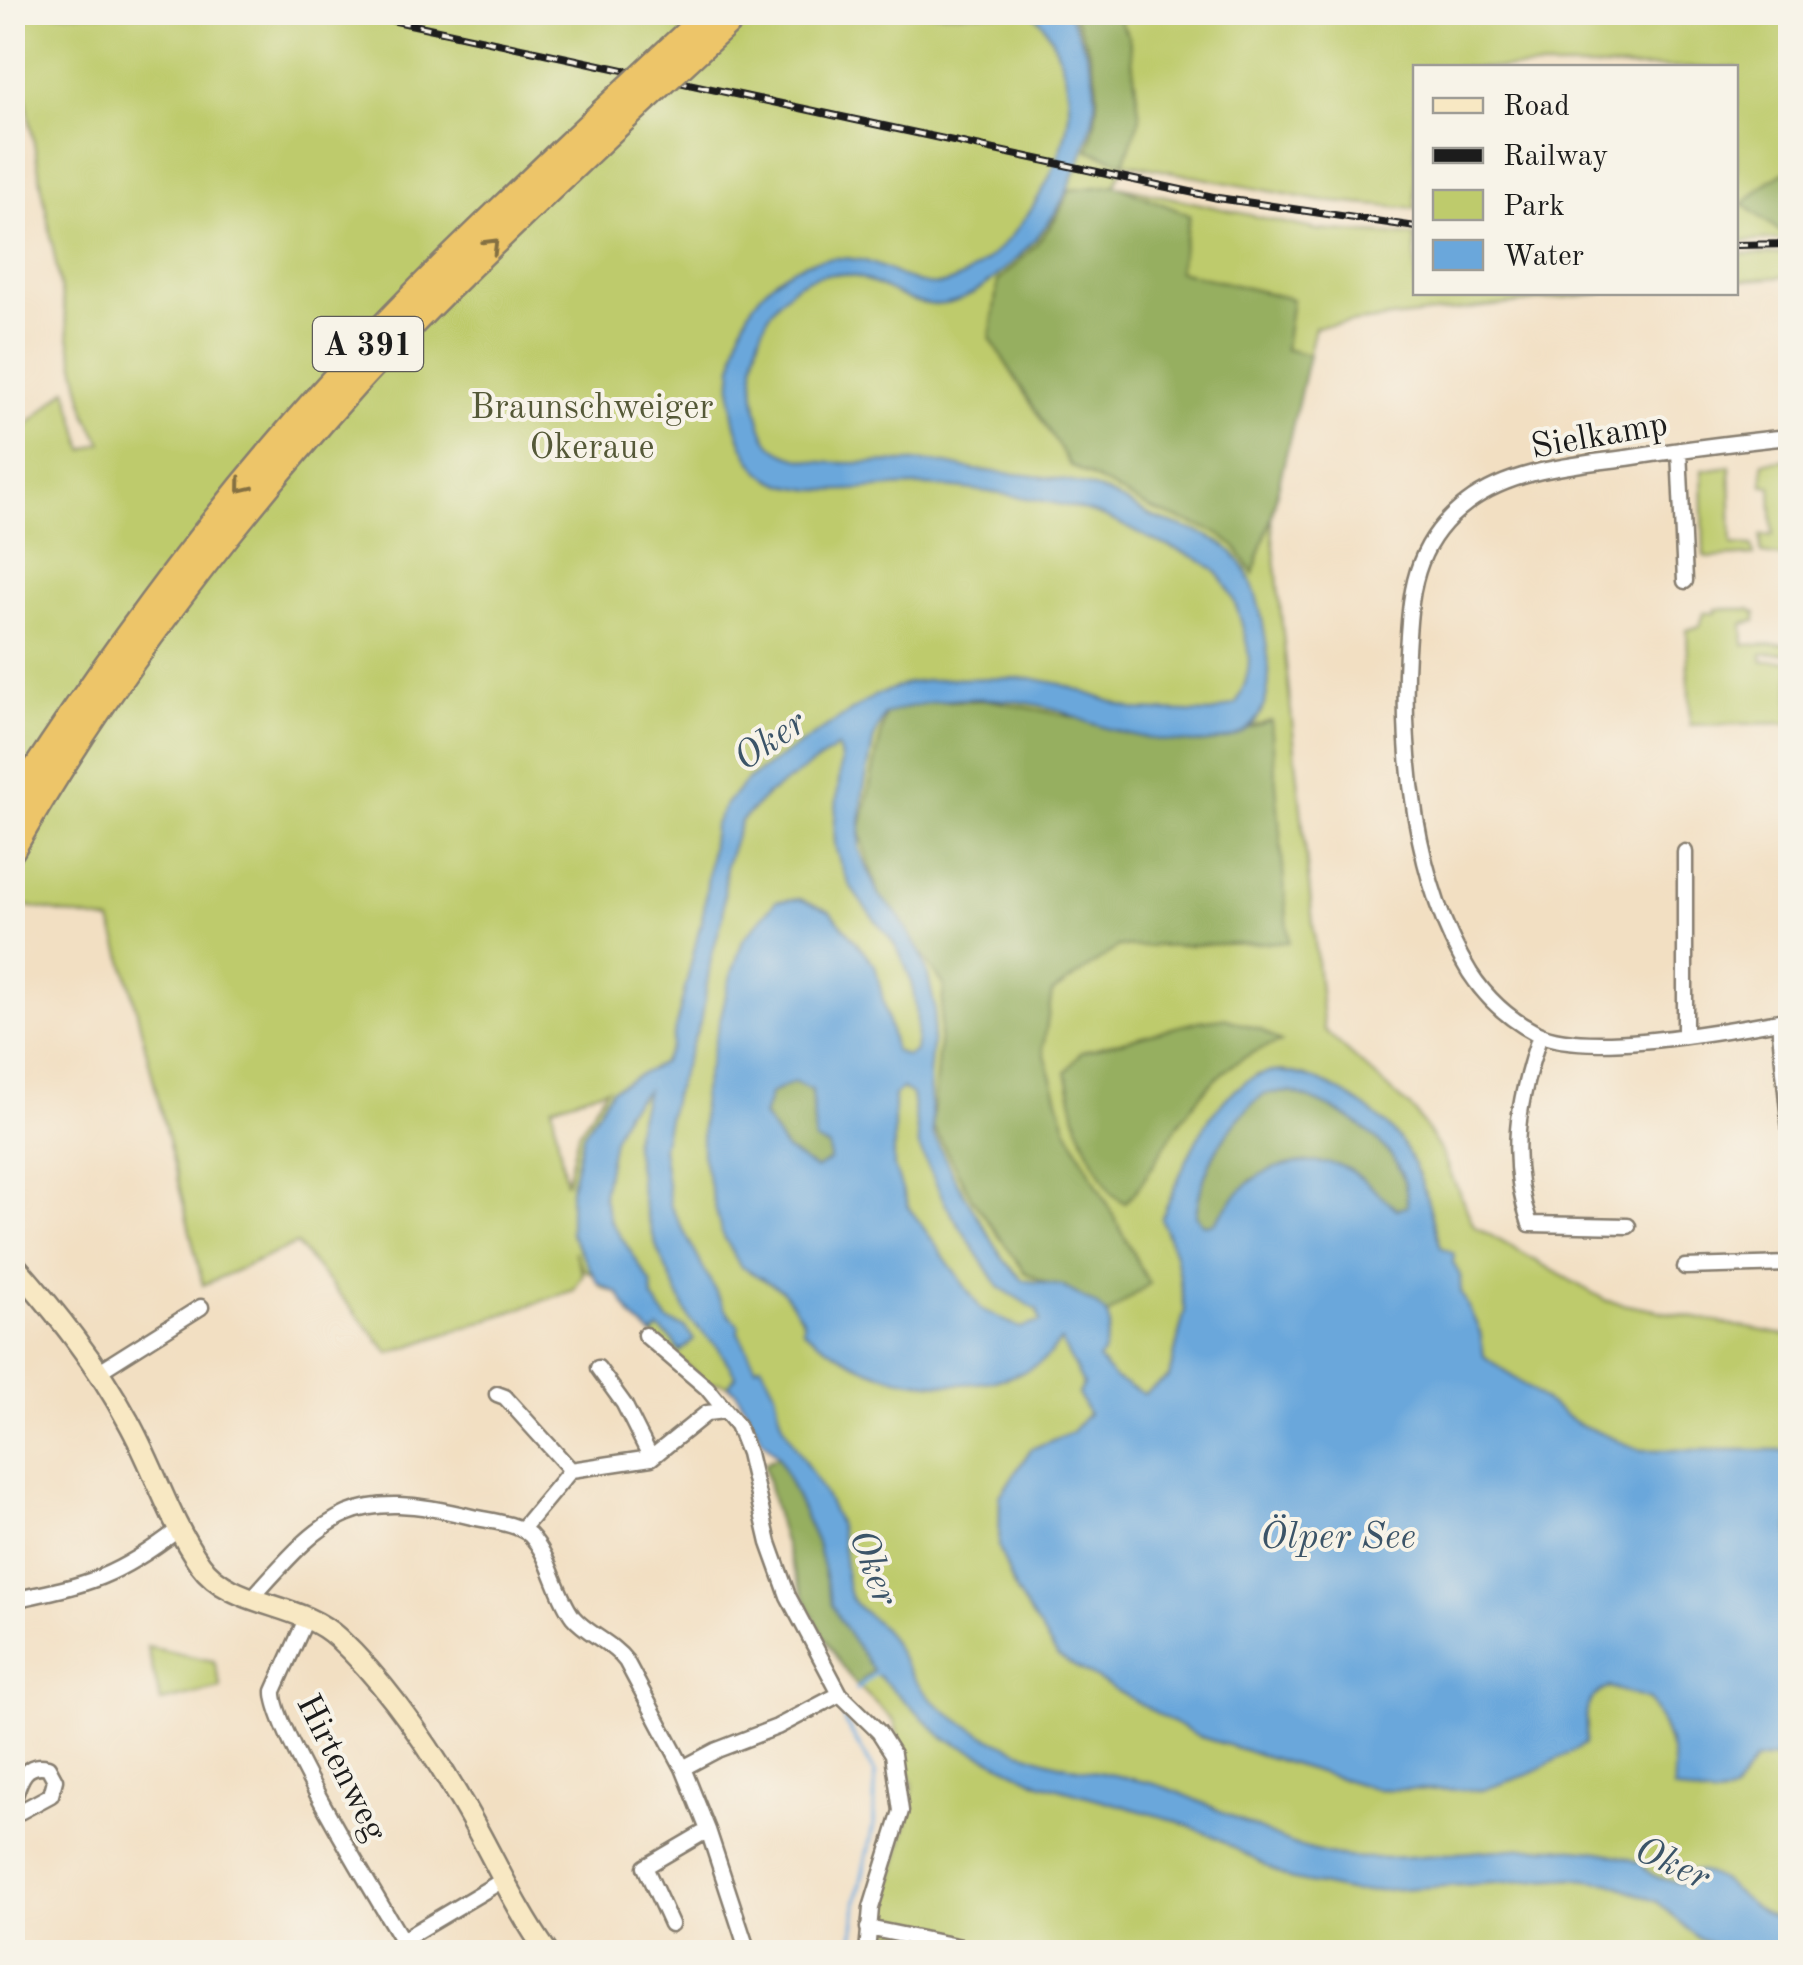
<svg xmlns="http://www.w3.org/2000/svg" width="1803" height="1965" font-family="'Old Standard TT',serif">
	<style>
		.green { fill: #becb6c; stroke: #6d7444; stroke-width: 2.5; fill-rule: evenodd }
		.forest { fill: #96af60; stroke: #59663e; stroke-width: 2.5 }
		.water { fill: #6aa7db; stroke: #43627c; stroke-width: 2.5; fill-rule: evenodd }
		.lines { fill: none; stroke-linecap: round; stroke-linejoin: round }
		.stream { stroke: #6aa7db; stroke-width: 4 }
		.street-casing { stroke: #877e6f; stroke-width: 19 }
		.secondary-casing { stroke: #877e6f; stroke-width: 25 }
		.highway-casing { stroke: #877e6f; stroke-width: 30 }
		.street { stroke: #fff; stroke-width: 14 }
		.secondary { stroke: #f8e8c3; stroke-width: 20 }
		.highway { stroke: #edc569; stroke-width: 25 }
		.rail-casing { stroke: #1c1c1c; stroke-width: 8 }
		.rail { stroke: #f7f3e8; stroke-width: 4; stroke-dasharray: 11; stroke-linecap: butt }
		.highway-bridge-casing { stroke: #877e6f; stroke-width: 30; stroke-linecap: butt }
		.highway-bridge { stroke: #edc569; stroke-width: 25 }
		.oneway { stroke: #847042 }
		.labels { text-anchor: middle; stroke-width: 8; stroke-linejoin: round; paint-order: stroke }
		.shield { fill: #f7f3e8; stroke: #5e5c59; stroke-width: 2.5 }
		.shield-label { font-size: 32px; font-weight: bold; fill: #1c1c1c }
		.park-label { font-size: 35px; fill: #555938; stroke: #f7f3e8 }
		.street-label { font-size: 35px; fill: #1c1c1c; stroke: #f7f3e8 }
		.water-label { font-size: 38px; font-style: italic; fill: #3b5468; stroke: #f7f3e8 }
	</style>
	<rect width="100%" height="100%" fill="#f7f3e8"/>
	<filter id="ink" filterUnits="userSpaceOnUse"><feTurbulence type="fractalNoise" baseFrequency=".01" numOctaves="2"/><feDisplacementMap in="SourceGraphic" scale="20" xChannelSelector="R" yChannelSelector="G"/><feConvolveMatrix kernelMatrix="1 2 1 2 8 2 1 2 1" color-interpolation-filters="sRGB"/></filter>
	<filter id="wash" filterUnits="userSpaceOnUse"><feTurbulence type="fractalNoise" baseFrequency=".0048" numOctaves="4" result="noise"/><feDisplacementMap in="SourceGraphic" scale="40" xChannelSelector="R" yChannelSelector="G"/><feGaussianBlur stdDeviation="2.25" result="paint"/><feColorMatrix in="noise" values="0 0 0 0 0 0 0 0 0 0 0 0 0 0 0 0 0 1.4 0 .05"/><feComposite in="paint" operator="in"/></filter>
	<g filter="url(#wash)">
		<rect width="100%" height="100%" fill="#f2dfc2"/>
		<path class="green" d="M22,13H1790V233L1785,234L1790,239L1736,242V68H1416L1415,209L1321,201L1125,163L1115,185L1317,230L1415,236L1416,292L1603,293L1315,327L1271,518L1324,1030L1415,1112L1440,1150L1474,1226L1607,1301L1790,1336V1453L1780,1450H1640L1576,1423L1484,1356L1480,1332L1461,1292L1460,1276L1441,1247L1418,1172L1306,1076L1282,1071L1256,1075L1178,1180L1162,1219L1175,1254L1185,1310L1169,1377L1144,1394H1078L1089,1413L1072,1432L1031,1449L1000,1496L999,1546L1016,1592L1197,1736L1376,1789L1483,1790L1587,1728L1586,1708L1592,1695L1609,1687L1649,1700C1666,1728 1676,1756 1674,1789L1715,1798L1733,1793L1754,1761L1775,1757L1790,1759V1952H991L879,1929L908,1819L913,1786L894,1721L859,1687L874,1672L852,1637L778,1456C773,1450 766,1444 762,1437C749,1416 741,1376 708,1384L633,1318L619,1294L602,1287L592,1273L584,1270L574,1251L583,1274L574,1290L390,1353L296,1244L203,1285L130,983L111,922L21,905L13,920V438L67,389L84,450L102,443L87,416L71,347L25,94L20,31ZM607,1088L578,1134L566,1184L552,1106Z
			M1736,254H1790V276L1736,281Z
			M1790,459V558L1761,554V536L1773,535L1771,486L1763,485V462Z
			M1730,466L1732,545L1752,546L1754,555L1707,558L1704,556L1702,470Z
			M1716,609H1750L1756,613V621L1743,624L1744,645L1790,644V653L1762,654V661H1790V723L1690,725L1687,630L1700,626L1704,613H1716Z
			M147,1647L214,1661L221,1688L161,1702Z"/>
		<path class="forest" d="M1072,13H1115L1129,37L1140,118L1124,163L1088,150C1105,96 1098,62 1072,13Z
			M1790,169V239L1743,204L1769,181Z
			M1115,185L1190,215L1178,271L1292,299L1285,349L1309,355L1271,518L1253,574L1236,547L1216,532L1151,509L1070,465L990,338L998,281C1026,256 1057,227 1069,190Z
			M989,700L1200,743L1271,721L1289,942L1118,947L1052,993L1043,1048L1066,1126L1149,1284L1107,1315L1025,1272L973,1200L932,1125L944,985L878,894L860,832L888,703Z
			M1224,1018L1261,1030L1281,1042C1224,1058 1196,1096 1165,1145C1152,1166 1143,1185 1125,1203L1111,1193L1089,1151L1078,1125L1066,1072L1081,1052L1199,1021Z
			M794,1082L812,1090L815,1140L829,1147L830,1160L816,1169L786,1150L763,1115L770,1094Z
			M1290,1092C1340,1106 1411,1147 1407,1208L1397,1209L1377,1196L1350,1170L1252,1179L1214,1223L1203,1224L1196,1216C1201,1167 1227,1123 1265,1093Z
			M778,1456L817,1543L832,1605L873,1670L857,1686C805,1622 781,1543 764,1464Z"/>
		<path class="water" d="M1030,13H1068C1083,41 1097,71 1095,104C1094,129 1070,188 1057,210C1037,242 984,298 945,304C914,309 890,288 863,279C797,256 752,316 754,377C754,395 758,430 771,444C798,474 893,459 932,462C947,463 961,468 975,470C1021,475 1069,476 1112,495C1126,501 1138,510 1151,516C1177,527 1209,531 1230,550C1256,574 1264,623 1268,656C1271,684 1269,717 1241,733C1202,754 1127,736 1087,722C1077,718 1066,712 1055,709C999,694 937,695 884,715L874,738L863,794L859,848L878,894L898,915L921,954L927,972L935,1008L929,1079L933,1134L956,1181L1004,1260L1023,1280L1062,1286L1096,1305L1107,1315L1110,1326L1103,1354L1098,1359L1115,1379L1144,1394L1169,1377L1185,1310L1175,1254L1161,1219C1178,1181 1200,1119 1233,1092C1240,1086 1250,1078 1258,1075C1302,1060 1373,1105 1399,1139C1422,1170 1430,1211 1441,1247L1454,1254L1453,1263L1460,1275L1461,1292L1480,1332L1484,1356L1576,1423L1640,1450H1780L1790,1453V1759L1775,1757L1754,1761L1733,1793L1715,1798L1673,1789C1677,1756 1666,1728 1649,1700L1609,1687C1578,1702 1589,1715 1585,1744L1530,1774L1483,1790L1376,1789L1197,1736L1058,1657L1016,1592L999,1547L1000,1496L1031,1449L1072,1432L1088,1413L1078,1394L1083,1384L1061,1341C1056,1346 1051,1354 1046,1358C1004,1392 926,1388 878,1373C851,1364 825,1347 803,1330V1320L782,1290L740,1266L721,1231L702,1154V1095L729,982L743,940L776,901L800,899L830,911L875,965L895,1051L907,1056L915,1051C921,1015 913,968 890,938C866,907 849,894 837,853C830,831 840,784 841,759L838,747L767,795L741,821L726,865L723,916L711,958L702,1017L673,1096L662,1147L670,1205L725,1309L739,1326L738,1332L756,1367L761,1364C766,1373 771,1382 775,1391C778,1403 779,1417 785,1428C801,1458 823,1487 837,1520C846,1541 843,1588 853,1601C861,1613 877,1619 886,1632C898,1648 905,1668 918,1684C946,1720 996,1743 1039,1758C1080,1772 1124,1774 1164,1787C1224,1807 1288,1853 1348,1857C1441,1864 1552,1829 1641,1863C1649,1879 1668,1880 1684,1884L1691,1871C1732,1871 1744,1915 1790,1922V1952H1734L1699,1939L1658,1902L1611,1883L1572,1878L1353,1892L1289,1879L1213,1836L1177,1821L1040,1783L943,1737L875,1673L841,1622L832,1605L817,1543L778,1456L762,1439L736,1391L728,1385L736,1376L717,1346L690,1320L658,1251L644,1207L633,1140L646,1091L626,1110L613,1139L603,1195L610,1220L651,1283L653,1298L668,1321L685,1327L694,1340L680,1352L673,1340L659,1329L652,1335L633,1318L619,1294L598,1283L570,1233V1190L583,1135L611,1090L662,1063L671,1047L704,909L714,826L725,805L747,780L767,766L876,695L908,683L944,679L1030,678L1061,684L1135,710L1211,713L1236,704C1254,670 1251,654 1240,618C1222,559 1201,561 1150,539C1134,531 1118,522 1102,516C1061,501 967,487 923,486C880,485 837,496 795,487C777,484 761,476 751,460C729,425 728,383 737,343C750,286 800,249 860,260C892,266 919,295 953,281C1008,259 1059,178 1068,121C1072,97 1065,69 1056,48C1048,32 1045,22 1030,13ZM794,1082L812,1090L815,1141L829,1147L830,1160L816,1169L786,1150L763,1116L770,1094ZM902,1089L912,1095L919,1147L946,1205L999,1287L1037,1310L1040,1322L1020,1328L981,1309L908,1206L894,1167V1095ZM1290,1092C1339,1106 1411,1147 1407,1207L1397,1209C1383,1199 1359,1174 1348,1169C1335,1163 1316,1162 1301,1163C1255,1167 1241,1189 1214,1223L1203,1224L1196,1216C1201,1167 1227,1123 1265,1093Z"/>
		<g class="lines">
			<path class="stream" d="M857,1689L876,1672
				M842,1707L845,1722L875,1773L874,1823L857,1900L852,1952"/>
		</g>
	</g>
	<g filter="url(#ink)">
		<g class="lines">
			<g class="street-casing">
				<path id="street" d="M1790,437C1738,442 1685,449 1633,457C1578,465 1513,468 1467,503C1447,518 1430,539 1421,562C1410,590 1409,620 1407,651C1401,753 1415,884 1470,973C1487,999 1509,1019 1536,1033C1589,1058 1731,1029 1790,1019
					M1679,450L1685,581
					M1685,852V1035
					M1779,1021L1790,1131
					M1540,1035C1518,1100 1507,1157 1530,1224L1628,1226
					M1685,1267L1790,1264
					M645,1335L707,1388L737,1425L748,1453L769,1543L788,1596L840,1694L879,1732L893,1754L901,1811L871,1908L867,1952
					M598,1368L624,1404L651,1458
					M98,1372L201,1307
					M497,1394L505,1397L571,1470
					M522,1529L571,1470L651,1458L707,1413L724,1411
					M253,1597C330,1510 354,1488 472,1517C489,1521 517,1523 530,1535C551,1557 555,1593 573,1617C587,1634 612,1642 626,1661L683,1768L708,1830L748,1952
					M12,1600C88,1585 117,1577 179,1529
					M307,1617L274,1691C271,1727 384,1909 409,1952
					M683,1768L717,1750L777,1727L840,1694
					M12,1805C19,1785 22,1761 48,1767L55,1780L51,1795L12,1816
					M671,1924L645,1867L708,1830
					M868,1928L986,1952
					M402,1940L503,1880"/>
			</g>
			<g class="secondary-casing">
				<path id="secondary" d="M12,1262C55,1311 97,1363 128,1421C154,1467 169,1520 200,1564C231,1608 299,1601 338,1638C387,1684 427,1743 461,1801C491,1851 513,1905 547,1952"/>
			</g>
			<g class="highway-casing">
				<path id="highway" d="M12,806C111,652 219,505 343,370C425,280 514,197 602,113
					M12,849C107,682 227,527 355,384C437,294 527,211 615,127"/>
			</g>
			<use href="#street" class="street"/>
			<use href="#secondary" class="secondary"/>
			<use href="#highway" class="highway"/>
			<g class="rail-casing">
				<path id="rail" d="M354,12L1218,198L1416,227
					M1736,245L1790,244"/>
			</g>
			<use href="#rail" class="rail"/>
			<g class="highway-bridge-casing">
				<path id="highway-bridge" d="M602,113L710,12
					M615,127L739,12"/>
			</g>
			<use href="#highway-bridge" class="highway-bridge"/>
		</g>
		<defs><path id="oneway-chevron" d="M-2-3.5L2.5 0L-2 3.5" fill="none" stroke-width="1.6" stroke-linecap="round" stroke-linejoin="round" transform="scale(2.5)"/></defs>
		<g class="oneway">
			<use href="#oneway-chevron" transform="translate(492 245) rotate(-45)"/>
			<use href="#oneway-chevron" transform="translate(243 486) rotate(129)"/>
		</g>
	</g>
	<g class="labels">
		<rect class="shield" x="313" y="317" width="110" height="54" rx="8"/>
		<g class="shield-label">
			<text x="368" y="355">A 391</text>
		</g>
		<g class="park-label">
			<text x="592" y="418">Braunschweiger<tspan x="592" dy="40">Okeraue</tspan></text>
		</g>
		<g class="street-label">
			<text transform="translate(1599 434) rotate(-10)" y="12">Sielkamp</text>
			<text transform="translate(343 1767) rotate(63)" y="12">Hirtenweg</text>
		</g>
		<g class="water-label">
			<text transform="translate(769 739) rotate(-34)" y="13">Oker</text>
			<text x="1338" y="1548">Ölper See</text>
			<text transform="translate(875 1567) rotate(70)" y="13">Oker</text>
			<text transform="translate(1673 1862) rotate(25)" y="13">Oker</text>
		</g>
	</g>
	<rect width="1803" height="1965" fill="none" stroke="#f7f3e8" stroke-width="50"/>
	<rect x="1413" y="65" width="325" height="230" fill="#f7f3e8" stroke="#9f9d96" stroke-width="2.5"/>
	<rect x="1433" y="98" width="50" height="15" fill="#f8e8c3" stroke="#9f9d96" stroke-width="2.5"/>
	<text x="1503" y="115" font-size="30" fill="#1c1c1c">Road</text>
	<rect x="1433" y="148" width="50" height="15" fill="#1c1c1c" stroke="#9f9d96" stroke-width="2.5"/>
	<text x="1503" y="165" font-size="30" fill="#1c1c1c">Railway</text>
	<rect x="1433" y="190" width="50" height="30" fill="#becb6c" stroke="#9f9d96" stroke-width="2.5"/>
	<text x="1503" y="215" font-size="30" fill="#1c1c1c">Park</text>
	<rect x="1433" y="240" width="50" height="30" fill="#6aa7db" stroke="#9f9d96" stroke-width="2.5"/>
	<text x="1503" y="265" font-size="30" fill="#1c1c1c">Water</text>
</svg>
